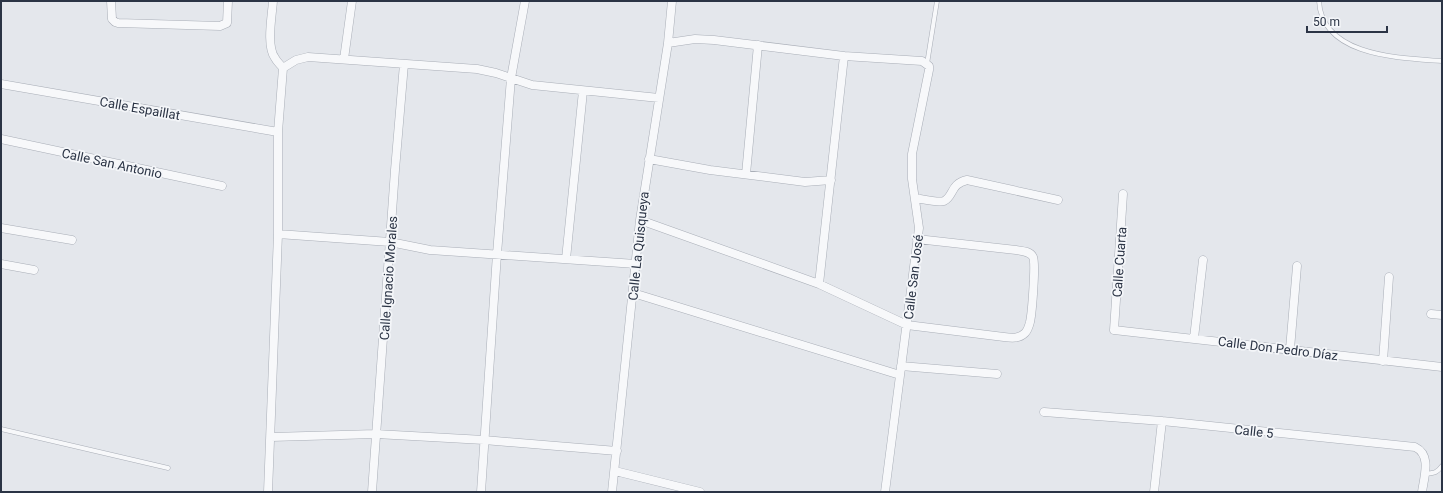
<svg xmlns="http://www.w3.org/2000/svg" width="1443" height="493" font-family="Roboto,sans-serif">
	<style>
		.lines { fill: none; stroke-linecap: round; stroke-linejoin: round }
		.lane-casing { stroke: #a9aeb7; stroke-width: 5 }
		.street-casing { stroke: #a9aeb7; stroke-width: 9 }
		.lane { stroke: #f7f8fa; stroke-width: 4 }
		.street { stroke: #f7f8fa; stroke-width: 8 }
		.labels { text-anchor: middle; stroke-width: 3.5; stroke-linejoin: round; paint-order: stroke }
		.street-label { font-size: 13px; fill: #2b3445; stroke: #f4f6f9 }
	</style>
	<rect width="100%" height="100%" fill="#e4e7ec"/>
	<g class="lines">
		<g class="lane-casing">
			<path id="lane" d="M1319,1C1322,57 1401,58 1442,61
				M927,64L937,1
				M1,429L168,468
				M1425,474C1434,473 1437,473 1442,466"/>
		</g>
		<g class="street-casing">
			<path id="street" d="M111,1L112,19L115,22L118,23L220,26L227,23L228,1
				M273,1C272,16 266,46 275,58C277,62 280,64 283,68
				M668,43L695,39L714,40L844,56L819,284
				M844,56L922,61L929,66V70L912,154V179L919,228L885,492
				M344,59L352,1
				M1,84L278,132
				M1,139L222,186
				M649,159L710,170L805,182L831,180
				M746,174L758,45
				M1123,194L1114,330L1442,367
				M915,198C922,199 938,203 944,201C954,196 950,184 967,180L1058,200
				M640,220L819,284L907,325L1004,337C1011,338 1019,339 1025,333C1027,331 1029,326 1030,322C1032,313 1036,263 1033,257C1030,251 1022,251 1016,250L917,239
				M1,228L72,240
				M278,234L390,242L430,250L636,264
				M566,259L583,91
				M1,264L34,270
				M633,293L900,375
				M1431,314L1442,315
				M1194,338L1203,260
				M1290,349L1297,266
				M1383,361L1389,277
				M901,366L997,374
				M1044,412L1162,421L1415,447C1432,455 1424,477 1422,492
				M271,437L376,434L484,440L617,451
				M615,471L700,492
				M268,492L278,234V132L283,68L296,60L308,57L477,69L496,73L532,85L659,98
				M372,492L395,170L404,64
				M481,492L497,254L511,78L525,1
				M612,492L640,220L668,43L672,1
				M1154,492L1162,421"/>
		</g>
		<use href="#lane" class="lane"/>
		<use href="#street" class="street"/>
	</g>
	<g class="labels">
		<g class="street-label">
			<text transform="translate(140 108) rotate(10)" y="5">Calle Espaillat</text>
			<text transform="translate(112 163) rotate(12)" y="5">Calle San Antonio</text>
			<text transform="translate(638 246) rotate(-84)" y="5">Calle La Quisqueya</text>
			<text transform="translate(1119 262) rotate(-86)" y="5">Calle Cuarta</text>
			<text transform="translate(913 277) rotate(-83)" y="5">Calle San José</text>
			<text transform="translate(388 278) rotate(-86)" y="5">Calle Ignacio Morales</text>
			<text transform="translate(1278 348) rotate(7)" y="5">Calle Don Pedro Díaz</text>
			<text transform="translate(1254 431) rotate(6)" y="5">Calle 5</text>
		</g>
	</g>
	<rect width="1443" height="493" fill="none" stroke="#2b3445" stroke-width="4"/>
	<path d="M1307 26v6h80v-6" fill="none" stroke="#2b3445" stroke-width="2"/>
	<text x="1313" y="26" font-size="12" fill="#2b3445" stroke="#f4f6f9" stroke-width="3" paint-order="stroke">50 m</text>
</svg>
